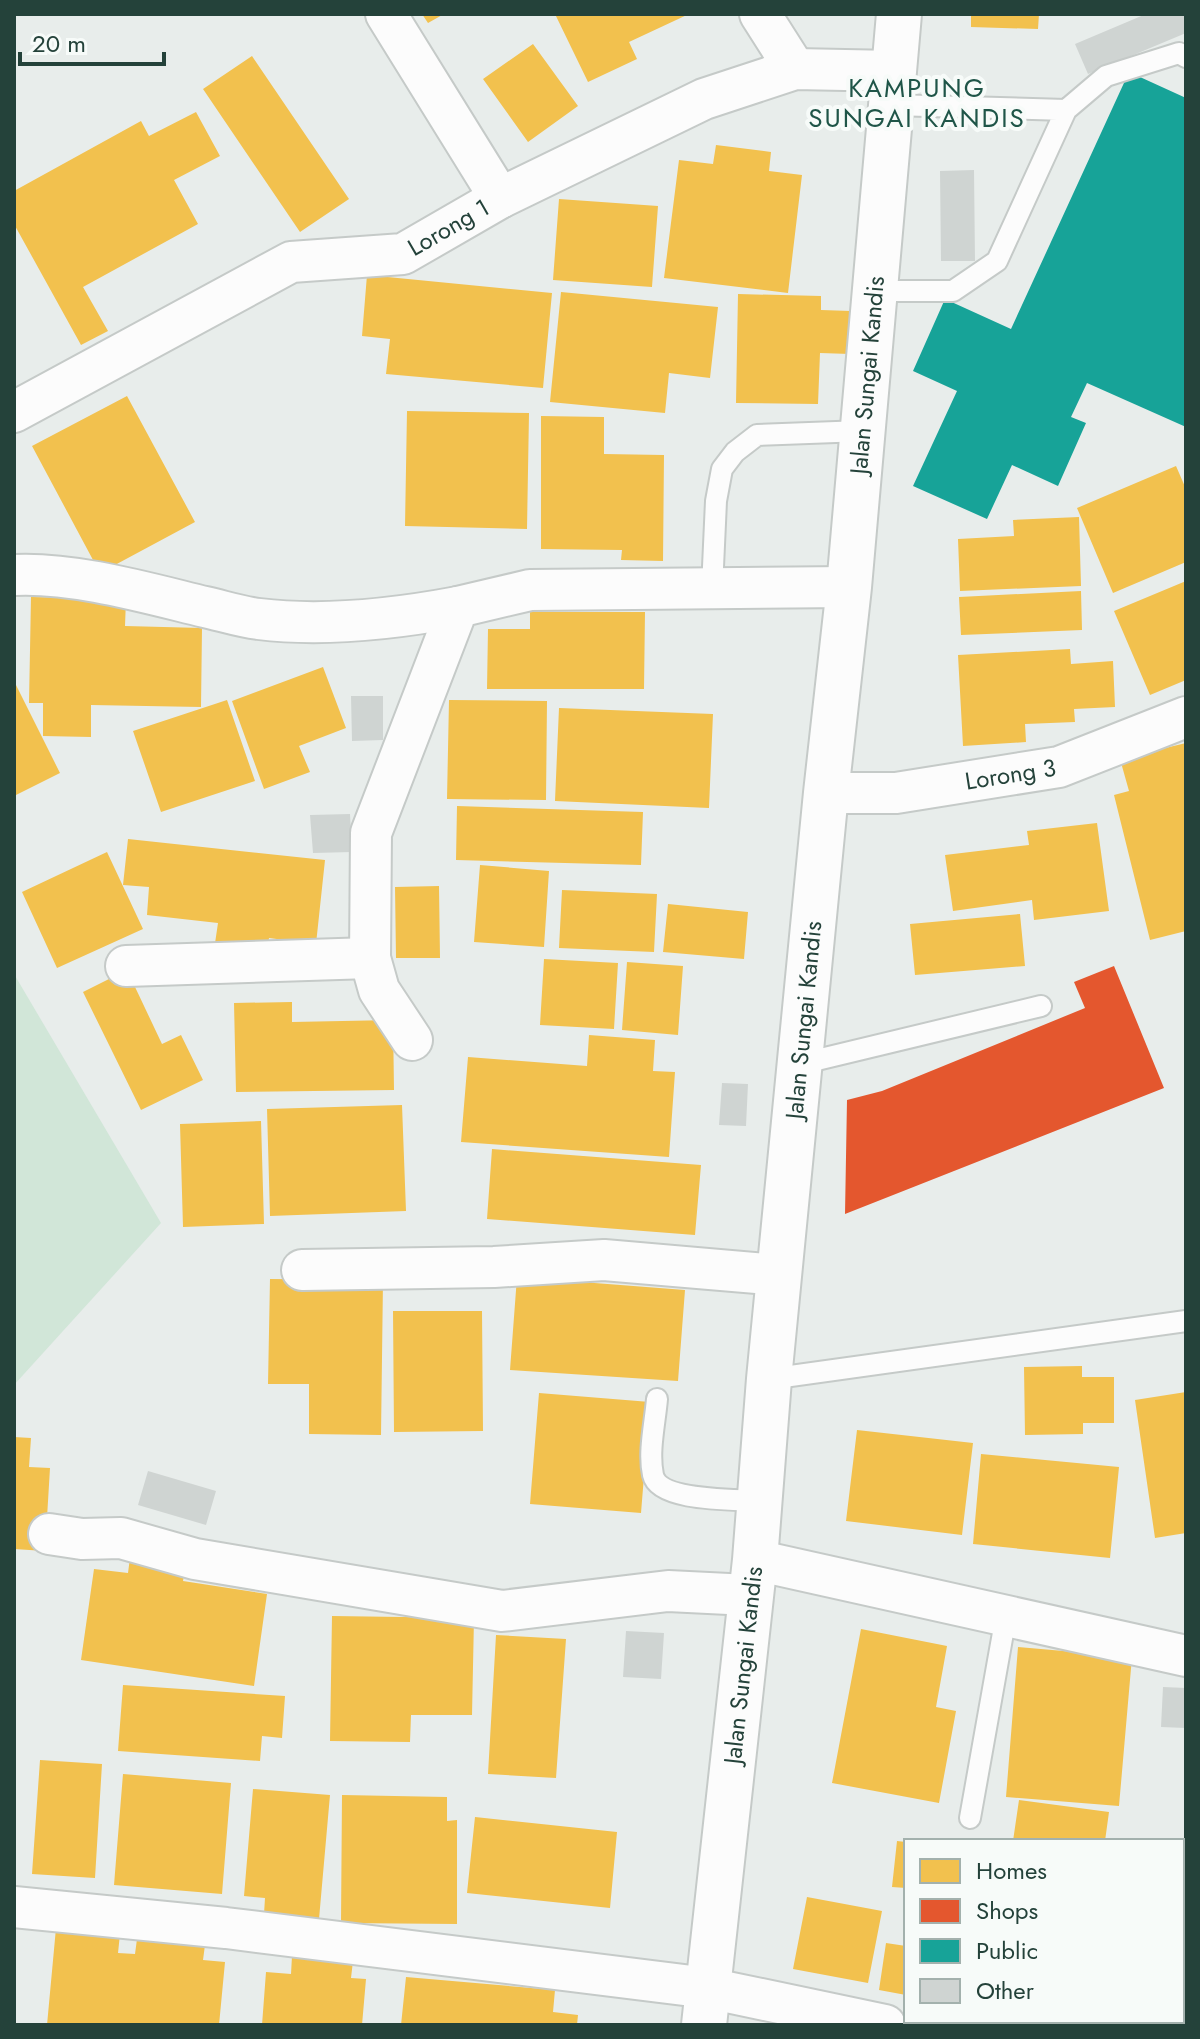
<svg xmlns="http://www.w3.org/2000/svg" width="1200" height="2039" font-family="Jost,sans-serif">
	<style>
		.green { fill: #d1e6d8 }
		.homes { fill: #f2c14e }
		.shops { fill: #e4572e }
		.public { fill: #17a398 }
		.building { fill: #cfd4d2 }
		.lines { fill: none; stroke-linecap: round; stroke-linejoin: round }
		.service-casing { stroke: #c5cac8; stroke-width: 24 }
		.minor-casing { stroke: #c5cac8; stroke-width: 44 }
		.tertiary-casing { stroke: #c5cac8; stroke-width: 48 }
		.service { stroke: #fcfcfc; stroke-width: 20 }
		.minor { stroke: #fcfcfc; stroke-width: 40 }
		.tertiary { stroke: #fcfcfc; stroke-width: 44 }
		.labels { text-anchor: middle; stroke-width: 8; stroke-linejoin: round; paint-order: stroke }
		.street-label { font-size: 24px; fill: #24423a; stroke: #f7fbf9 }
		.neighbourhood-label { font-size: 26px; letter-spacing: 2px; fill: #1f5548; stroke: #f7fbf9 }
	</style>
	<rect width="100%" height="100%" fill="#e8edeb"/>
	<path class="green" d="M14,974L161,1223L14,1385Z"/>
	<path class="homes" d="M422,14H444L428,23Z
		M555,14H689L629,42L637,59L588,82Z
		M971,14H1039L1038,29L971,27Z
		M533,44L578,106L528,142L483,79Z
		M252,56L349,199L300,232L203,89Z
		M196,112L220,156L174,180L198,224L83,287L108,331L81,345L14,224V191L141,121L149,136Z
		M716,145L771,152L769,171L802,175L788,293L664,278L679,160L713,164Z
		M559,199L658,206L652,287L553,280Z
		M367,275L552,293L543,388L386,374L390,339L362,336Z
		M561,292L718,307L710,378L669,373L665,413L550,402Z
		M738,294L821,296V310L851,311L850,354L820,353L818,404L736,403Z
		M127,396L195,522L100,573L32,446Z
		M407,411L529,413L527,529L405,526Z
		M541,416L604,417V454L664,455L663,561L621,560L622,550L541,549Z
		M1176,466L1186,489V562L1113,593L1077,508Z
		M1079,517L1081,586L960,591L958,539L1014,536L1013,520Z
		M1186,581V680L1150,695L1114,611Z
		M1081,591L1082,630L961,635L959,597Z
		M31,597L126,599L125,626L202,628L201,707L91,705V737L43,736V703H29Z
		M530,612H645L644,689H487L488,629H530Z
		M1070,649L1071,664L1113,661L1115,707L1074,709L1075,722L1025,724L1026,742L963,746L958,655Z
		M323,667L346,728L299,746L310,772L264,789L232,701Z
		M14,681L60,773L14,796Z
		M227,700L255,781L161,812L133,731Z
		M449,700L547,701L546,800L447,799Z
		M559,708L713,714L709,808L555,801Z
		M1186,743V931L1150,940L1114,795L1129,791L1120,759Z
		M457,806L643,812L641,865L456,860Z
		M1097,823L1109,911L1034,920L1032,900L953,911L945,855L1029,845L1027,831Z
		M128,839L325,860L316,944L269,938L266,957L214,950L218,923L147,915L149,887L123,885Z
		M107,852L143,929L57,968L22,892Z
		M480,865L549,871L544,947L474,942Z
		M439,886L440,958H396L395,887Z
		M562,890L657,894L654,952L559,948Z
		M668,904L748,912L744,959L663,952Z
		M1020,914L1025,966L915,975L910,924Z
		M544,959L618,963L614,1029L540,1025Z
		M627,962L683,966L678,1035L622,1030Z
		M127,970L162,1044L181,1035L203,1080L141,1110L83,992Z
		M292,1002V1022L393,1020L394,1090L236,1092L234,1003Z
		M589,1035L655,1040L653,1071L675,1072L669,1157L461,1142L468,1057L587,1066Z
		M402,1105L406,1211L270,1216L267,1109Z
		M261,1121L264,1224L183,1227L180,1124Z
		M492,1149L701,1165L695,1235L487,1219Z
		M517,1277L685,1290L678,1381L510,1370Z
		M270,1279L383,1280L381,1435L309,1434V1384H268Z
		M393,1311H482L483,1431L394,1432Z
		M1082,1366V1377H1114V1423H1083V1434L1025,1435L1024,1367Z
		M1186,1392V1533L1155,1538L1135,1400Z
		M539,1393L650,1402L641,1513L530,1504Z
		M857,1430L973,1443L962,1535L846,1521Z
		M14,1437L31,1438L29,1467L50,1468L45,1551L14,1549Z
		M981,1454L1119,1467L1110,1558L973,1544Z
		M131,1550L187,1559L183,1581L267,1594L254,1686L81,1660L94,1569L128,1573Z
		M332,1616L474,1618L472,1715H411L410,1742L330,1741Z
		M861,1629L947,1646L936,1707L956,1711L939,1803L832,1783Z
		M496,1635L566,1639L556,1778L488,1774Z
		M1018,1647L1132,1657L1119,1806L1006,1797Z
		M123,1685L285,1696L282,1738L262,1736L260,1761L118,1751Z
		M40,1760L102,1764L95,1878L32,1874Z
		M123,1774L231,1783L222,1894L114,1885Z
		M253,1789L330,1795L319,1919L264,1914L265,1898L244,1896Z
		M342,1795L447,1797V1821L457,1820V1924L341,1923Z
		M1019,1800L1109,1812L1105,1841H1013Z
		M475,1817L617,1832L610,1908L467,1893Z
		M897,1841L906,1842V1888L892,1887Z
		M807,1897L882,1911L868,1983L793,1969Z
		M56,1928L120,1934L118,1953L135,1954L137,1939L205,1945L203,1960L225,1962L219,2025H47Z
		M886,1943L906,1946V1995L879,1990Z
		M292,1956L353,1961L351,1978L366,1979L362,2025H262L266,1972L291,1974Z
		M1182,1970L1186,1971V2025H1148V2021H1182Z
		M406,1977L555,1990L553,2012L578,2015L577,2025H401Z
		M947,2021H996V2025H962Z
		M1006,2021H1057V2025H1006Z
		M1073,2021H1142L1141,2025H1072Z"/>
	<path class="shops" d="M1114,966L1164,1088L845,1214L847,1100L882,1091L1085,1008L1074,982Z"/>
	<path class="public" d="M1129,72L1186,98V427L1087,383L1071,417L1086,423L1058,486L1012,465L987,519L913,486L957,391L913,371L945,299L1011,329Z"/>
	<path class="building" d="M1146,14H1186V33L1088,74L1075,44Z
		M974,170L975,261H941L940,171Z
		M351,696H383V740L352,741Z
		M350,814L352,852L313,853L310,815Z
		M722,1083L748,1084L746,1126L719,1125Z
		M148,1471L216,1491L206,1525L138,1505Z
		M626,1631L664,1633L661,1679L623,1677Z
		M1163,1687L1186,1688V1728L1161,1727Z"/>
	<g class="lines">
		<g class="service-casing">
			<path id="service" d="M1066,110L1106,76L1179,53L1186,57
				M875,291H953L997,261L1066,110L892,105
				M712,589L716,501L722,469L735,452L757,435L863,431
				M800,1064L1041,1006
				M769,1379L1186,1321
				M657,1399C655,1423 648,1452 653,1475C659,1502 736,1499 759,1501
				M970,1818L1006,1616"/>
		</g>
		<g class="minor-casing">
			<g id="minor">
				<path d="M386,14L500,198"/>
				<path d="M760,14L795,69"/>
				<path id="s1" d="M14,412L291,262L403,254L500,198L704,99L795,69L895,71"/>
				<path d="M14,575C74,572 147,593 205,607C223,611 241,617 259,619C324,627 394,619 458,607"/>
				<path id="s2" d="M826,793H896L1059,767L1186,717"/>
				<path d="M126,966L370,958"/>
				<path d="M412,1040L379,990L370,958L371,833L458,607L530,590L849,587"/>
				<path d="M302,1270L494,1267L604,1260L779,1275"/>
				<path d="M49,1534L82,1539L121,1538L195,1559L502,1611L668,1591L749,1595"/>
				<path d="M755,1560L1186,1656"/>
				<path d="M14,1907L226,1928L708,1988L885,2025"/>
			</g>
		</g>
		<g class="tertiary-casing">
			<g id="tertiary">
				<path id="s3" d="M704,2025L755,1560L769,1379L826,793L849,587L899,14"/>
			</g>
		</g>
		<use href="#service" class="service"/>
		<use href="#minor" class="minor"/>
		<use href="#tertiary" class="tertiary"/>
	</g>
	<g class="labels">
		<g class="street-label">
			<text dy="8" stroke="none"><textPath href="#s1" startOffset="480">Lorong 1</textPath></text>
			<text dy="8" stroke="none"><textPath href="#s3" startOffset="1658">Jalan Sungai Kandis</textPath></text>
			<text dy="8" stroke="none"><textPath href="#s2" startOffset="186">Lorong 3</textPath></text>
			<text dy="8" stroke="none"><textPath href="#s3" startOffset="1010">Jalan Sungai Kandis</textPath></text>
			<text dy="8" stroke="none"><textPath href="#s3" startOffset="362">Jalan Sungai Kandis</textPath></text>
		</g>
		<g class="neighbourhood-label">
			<text x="917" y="97">KAMPUNG<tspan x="917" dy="30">SUNGAI KANDIS</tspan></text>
		</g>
	</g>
	<rect width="1200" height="2039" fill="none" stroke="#24423a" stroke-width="32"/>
	<rect x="904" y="1839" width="280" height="184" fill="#f7fbf9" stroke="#a3b1ad" stroke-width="2"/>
	<rect x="920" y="1859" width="40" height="24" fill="#f2c14e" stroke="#a3b1ad" stroke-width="2"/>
	<text x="976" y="1879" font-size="24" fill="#24423a">Homes</text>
	<rect x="920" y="1899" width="40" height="24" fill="#e4572e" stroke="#a3b1ad" stroke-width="2"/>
	<text x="976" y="1919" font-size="24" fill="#24423a">Shops</text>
	<rect x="920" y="1939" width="40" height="24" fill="#17a398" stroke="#a3b1ad" stroke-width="2"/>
	<text x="976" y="1959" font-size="24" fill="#24423a">Public</text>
	<rect x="920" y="1979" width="40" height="24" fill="#cfd4d2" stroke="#a3b1ad" stroke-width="2"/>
	<text x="976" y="1999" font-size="24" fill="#24423a">Other</text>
	<path d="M20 52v12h144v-12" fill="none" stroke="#24423a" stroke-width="4"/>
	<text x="32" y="52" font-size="24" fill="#24423a" stroke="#f7fbf9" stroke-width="6" paint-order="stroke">20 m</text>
</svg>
